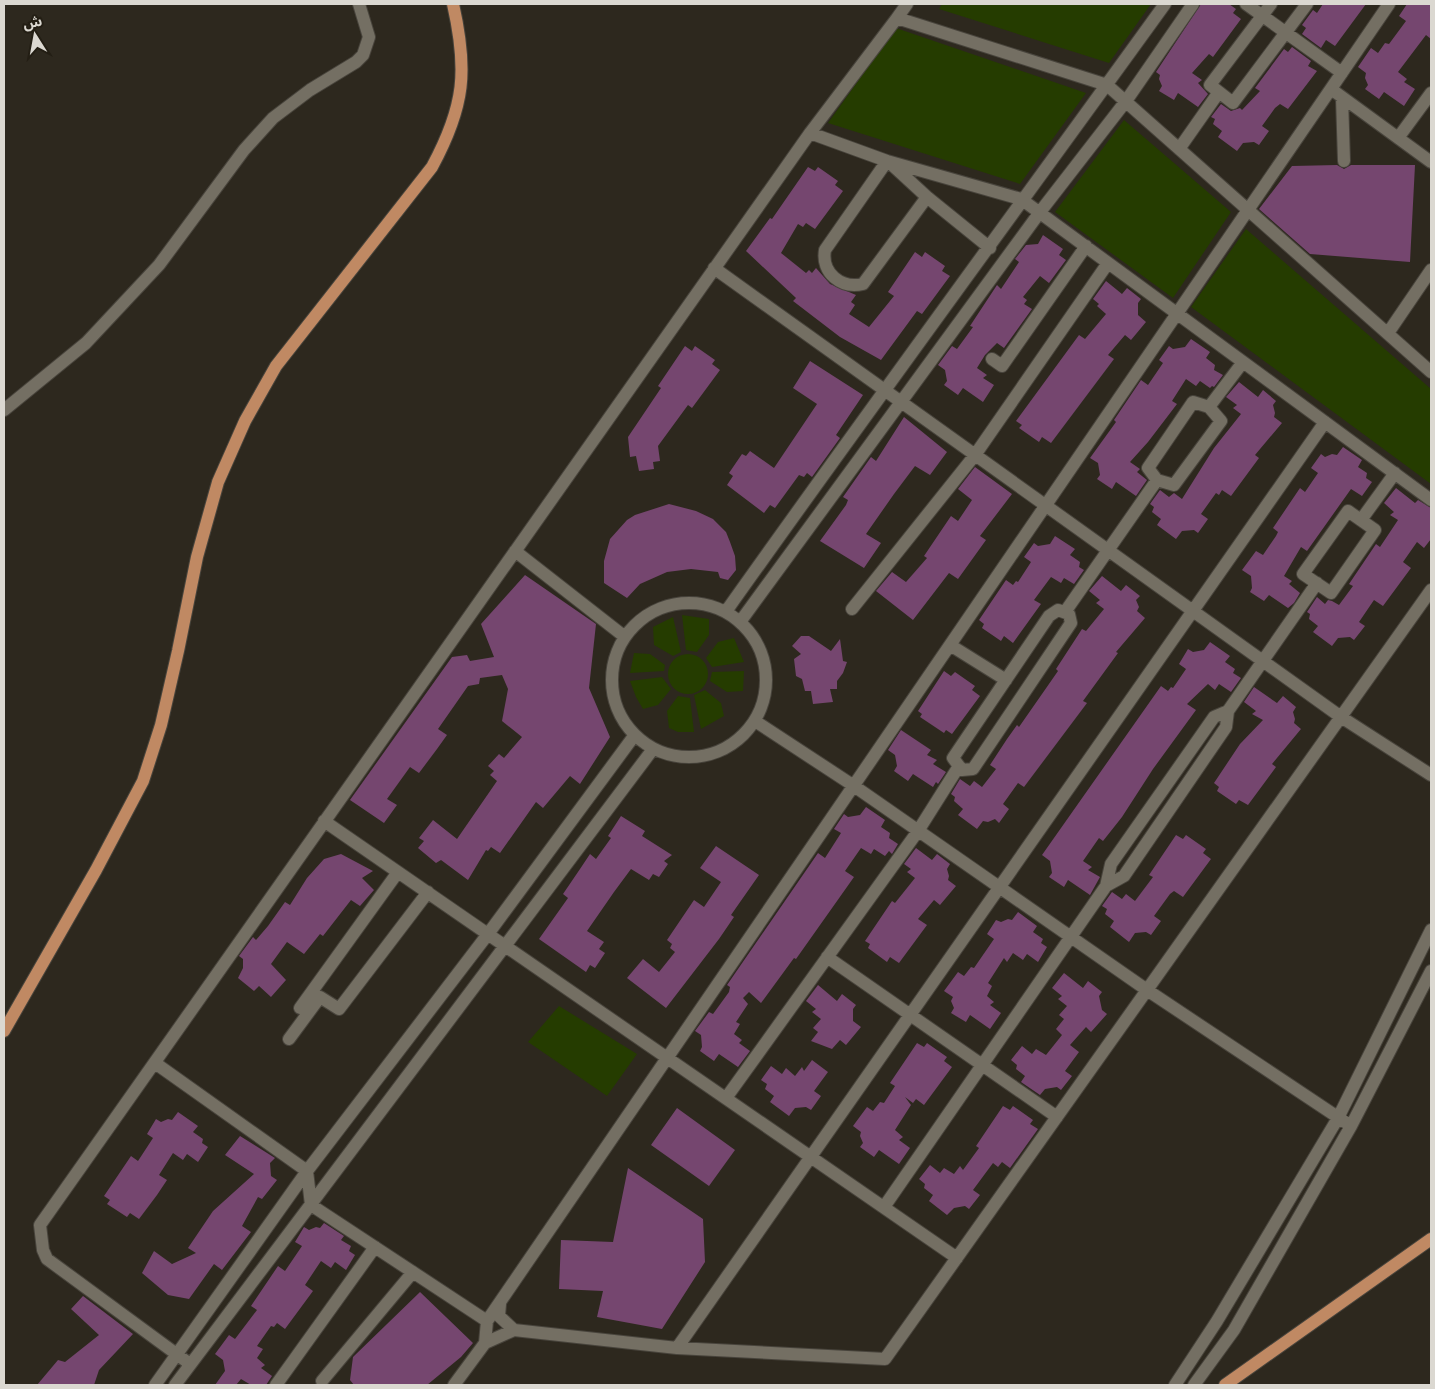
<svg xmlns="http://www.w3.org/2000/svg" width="1435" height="1389" font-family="'PT Sans','Noto Sans Arabic',sans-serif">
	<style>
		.green { fill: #253c00 }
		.building { fill: #75466f }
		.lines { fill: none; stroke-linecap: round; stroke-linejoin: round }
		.minor-casing { stroke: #48443c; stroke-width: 14 }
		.major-casing { stroke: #48443c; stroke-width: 14 }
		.minor { stroke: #746f63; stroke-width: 12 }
		.major { stroke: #c08963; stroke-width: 12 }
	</style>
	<rect width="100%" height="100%" fill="#2d281e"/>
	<path class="green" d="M942,4H1151L1109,63L939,9Z
		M896,28L1086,93L1020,184L828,123Z
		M1124,120L1231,212L1173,298L1055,212Z
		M1246,229L1431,389V484L1191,307Z
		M682,615L709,619V635L697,652L686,650Z
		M673,617L681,652L673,656L654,645L653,627Z
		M734,638L744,662L712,667L706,658L718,642Z
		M634,653L650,654L665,665L664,671L630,673Z
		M668 674a20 20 0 1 1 40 0a20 20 0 1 1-40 0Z
		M744,671L743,691L727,692L710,681L712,672Z
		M662,677L671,689L658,705L643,709L636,697L630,681Z
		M705,690L721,703L724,716L701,729L694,695Z
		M678,696L690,698L694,732H678L669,728L667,711Z
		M559,1006L637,1054L607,1096L528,1042Z"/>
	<path class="building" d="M1201,4H1229L1236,9L1233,13L1241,19L1213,57L1209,54L1192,73L1202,80L1198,83L1208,94L1198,107L1178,93L1174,100L1159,91L1162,86L1159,79L1160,75L1156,72Z
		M1323,4H1366L1335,46L1326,40L1321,48L1302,34L1306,28L1302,25L1313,10L1317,13Z
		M1407,4H1431V39L1426,35L1398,72L1407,79L1404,82L1415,89L1404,106L1384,92L1379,99L1365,89L1368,85L1365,78L1366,73L1358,67L1371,48L1378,53L1385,43L1389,44L1406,21L1399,16Z
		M1292,47L1311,61L1308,66L1317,71L1288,109L1280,104L1275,108L1262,126L1269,131L1259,145L1254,142L1243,143L1237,151L1218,137L1222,131L1213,124L1215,119L1211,117L1221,104L1231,111L1240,108L1242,110L1260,91L1255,88L1284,49L1288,52Z
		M1337,165L1344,169L1351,165H1415L1410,262L1310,254L1259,209L1292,166Z
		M808,167L815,171L818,167L838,181L835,185L843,191L815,229L806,223L803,227L798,224L781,253L806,273L809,270L812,273L816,268L830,284L856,295L851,302L855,305L849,314L869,327L894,296L888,292L915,252L922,257L925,252L945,266L942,271L950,276L922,314L917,311L881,360L840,337L793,301L796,298L746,251L770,218L772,219Z
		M1043,235L1063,249L1059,255L1066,260L1049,283L1040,276L1023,297L1027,300L1024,304L1032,309L1004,348L997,343L985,355L977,368L987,375L983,378L994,385L983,402L963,388L958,395L944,385L947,381L945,370L938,365L952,346L957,349L973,327L970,326L997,285L1001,289L1019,262L1015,259L1026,245L1038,244Z
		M1106,281L1122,294L1127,288L1141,299L1138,303V315L1146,322L1131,340L1125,335L1108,355L1114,359L1051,443L1042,437L1039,442L1019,428L1022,425L1016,421L1079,335L1085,339L1106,314L1097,306L1099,304L1093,299Z
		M1191,339L1210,352L1206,358L1215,365L1214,370L1223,375L1214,387L1212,386L1210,388L1200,381L1196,386L1186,379L1172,401L1177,404L1148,442L1130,462L1140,469L1137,472L1147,480L1136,496L1116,482L1112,489L1097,479L1100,475L1098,463L1090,458L1116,422L1114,420L1141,380L1148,385L1163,363L1159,360L1169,346L1173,349L1185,347Z
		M685,346L692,351L695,346L715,360L712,364L720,370L692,408L688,405L658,446L660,461L653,462L654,469L639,471L636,456L630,457L628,437L661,388L658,386Z
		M810,361L863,395L836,435L840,438L812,477L807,473L804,477L799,475L775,508L770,505L764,513L727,485L733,476L729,473L742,454L746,456L750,451L774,468L817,404L793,388Z
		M1239,382L1258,397L1263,390L1276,401L1273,405L1275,413L1274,417L1282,423L1255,455L1259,458L1231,496L1222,490L1219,495L1216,493L1201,514L1208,519L1198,533L1194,530L1182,531L1176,539L1157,525L1161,519L1152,512L1154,507L1150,504L1160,490L1169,497L1174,493L1182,499L1214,448L1241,414L1233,408L1237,405L1226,397Z
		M904,417L947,452L930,475L915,466L894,494L866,534L881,543L864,568L820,541L846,505L848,500L843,497L871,457L876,461Z
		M1343,447L1362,460L1358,467L1367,473L1366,478L1372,482L1362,496L1351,489L1307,551L1301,547L1284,576L1292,581L1289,584L1300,593L1294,603L1288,608L1269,595L1264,601L1250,592L1252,588L1251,576L1242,570L1256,551L1263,555L1276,536L1278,532L1273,528L1300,488L1305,492L1318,473L1311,468L1321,454L1325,457L1332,454L1337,455Z
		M975,467L1012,494L980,536L986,540L958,579L949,573L913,620L876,591L892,572L906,582L927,558L924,556L951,516L958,521L972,500L958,489Z
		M1396,488L1415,503L1418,500L1431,508V539L1424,548L1417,542L1403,562L1411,568L1383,606L1374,600L1359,622L1365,626L1354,640L1350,637L1338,638L1332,646L1313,632L1318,626L1309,619L1310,614L1307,612L1317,597L1325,604L1328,600L1332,601L1339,605L1353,586L1349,584L1376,544L1380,547L1398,520L1390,515L1394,512L1384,503Z
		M669,504L696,511L713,519L726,532L730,542L735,556L736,570L728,580L720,578L718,572L691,569L667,572L640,584L627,598L604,583V561L610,539L627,520L635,515Z
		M1055,536L1075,549L1070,555L1080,562L1079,567L1084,570L1074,584L1064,578L1061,583L1051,577L1034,600L1041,604L1013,643L1004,636L1001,641L982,628L984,624L979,620L1006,580L1013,585L1016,581L1018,582L1031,562L1024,557L1034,543L1038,546L1050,544Z
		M525,575L596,624L589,688L610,737L580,784L570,776L543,808L536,802L500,853L491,847L488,851L486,850L468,880L441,860L436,863L418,848L424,841L419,838L433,820L457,839L497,781L490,775L494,771L488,766L499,754L504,758L522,737L502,721L508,689L502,675L480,678L479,684L468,686L438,729L447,735L437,749L419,773L410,767L387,799L397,805L384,823L350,800L452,657L467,655L470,661L494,657L481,624Z
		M1102,576L1121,591L1126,585L1140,596L1136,600L1139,607L1137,611L1145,618L1116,652L1118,653L1083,701L1087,703L1024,787L1018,783L1003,804L1009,809L999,823L995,819L988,822L983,821L977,829L958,815L963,809L954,801L955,797L951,794L960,779L970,786L974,781L982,787L996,769L990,765L1007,739L1017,725L1019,727L1042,694L1058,671L1056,669L1082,629L1086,631L1104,609L1096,603L1100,600L1089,591Z
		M801,636H809L831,651L840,639L843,661L847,662L843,673L837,681V689H830L833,702L813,704L811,691H805L802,679L796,676L794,659L801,654L792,646Z
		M1210,642L1230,656L1225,662L1235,669L1233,673L1241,678L1231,692L1219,684L1215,690L1208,684L1187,704L1196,710L1153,769L1122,817L1103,841L1099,838L1083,861L1092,867L1088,870L1100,877L1090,895L1068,880L1064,887L1049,877L1052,873L1050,861L1042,855L1161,686L1168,691L1171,687L1173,688L1186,669L1179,664L1188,649L1193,652L1204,650Z
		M944,671L951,676L955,672L975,686L972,690L980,696L952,734L946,730L944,733L920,717L922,714L918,711Z
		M1254,687L1277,703L1283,696L1296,707L1293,712L1295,719L1294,723L1301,729L1272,764L1276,767L1248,805L1239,800L1236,804L1217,791L1219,787L1214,783L1240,744L1263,720L1252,714L1256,711L1244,702Z
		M901,730L931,750L927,755L937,760L933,764L946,772L938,784L936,782L933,787L913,774L908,781L894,771L897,766L895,755L888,750Z
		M866,807L885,820L881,827L890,833L889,838L898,844L892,854L889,851L885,856L874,849L871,854L861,848L845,871L854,877L796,959L794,958L761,1003L749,992L743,998L748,1004L736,1022L740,1024L734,1034L742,1040L739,1043L750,1051L738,1067L719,1054L714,1061L700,1051L702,1047L701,1035L695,1031L709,1012L713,1014L729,992L730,987L727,985L818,853L825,858L841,833L834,829L844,814L848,817L860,815Z
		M621,816L645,831L642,836L672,855L664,861L668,864L659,877L653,874L649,880L631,869L614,892L587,931L604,942L599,949L605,953L595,968L590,965L586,972L539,939L568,898L563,894L580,869L590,854L596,859L611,838L608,836Z
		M1176,835L1183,839L1186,835L1206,849L1203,853L1211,859L1183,897L1174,891L1170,894L1154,916L1161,921L1151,935L1146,932L1135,933L1129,942L1110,927L1114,921L1105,914L1107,909L1102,906L1112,892L1122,899L1126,894L1135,901L1153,877L1149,875Z
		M716,846L759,875L731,915L734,917L719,939L666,1008L627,978L643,959L659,972L675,952L670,948L672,944L667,940L694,900L704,907L721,882L700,868Z
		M916,848L932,860L937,854L950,864L947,869L949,876L948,880L956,886L940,905L934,900L918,919L927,925L899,963L890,957L887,962L868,948L870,944L865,941L892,901L895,903L915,878L907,872L911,869L904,864Z
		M341,854L373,871L362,878L374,890L360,906L351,900L323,936L320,934L304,954L287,942L271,964L286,980L271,997L259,986L254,991L238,978L243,968V959L239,956L253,937L256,940L268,926L285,902L290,905L307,878L324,859Z
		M1018,912L1037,926L1033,932L1043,939L1041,943L1047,947L1038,962L1027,954L1023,960L1013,953L1007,962L1004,958L988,983L992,986L987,996L994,1002L990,1005L1001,1013L990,1029L970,1015L966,1022L951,1013L954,1008L951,1001L953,997L944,991L958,972L964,976L971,967L974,968L994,939L987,934L996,920L1001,922L1008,919L1012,920Z
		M1064,973L1083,988L1088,981L1102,992L1099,996L1102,1010L1107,1014L1091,1032L1086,1027L1070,1045L1079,1052L1065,1071L1072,1076L1061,1090L1057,1087L1045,1089L1040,1095L1021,1082L1025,1076L1016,1069L1017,1065L1011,1060L1022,1046L1032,1054L1036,1049L1046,1055L1062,1035L1056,1029L1064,1019L1059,1015L1067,1006L1058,999L1062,996L1052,988Z
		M818,985L837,1001L842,994L856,1005L853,1009V1021L861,1027L846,1045L840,1040L832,1049L811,1041L818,1032L813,1028L821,1019L812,1012L816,1009L806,1001Z
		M917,1043L924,1047L927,1043L947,1057L944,1061L952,1067L924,1105L916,1099L913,1103L905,1097L911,1105L895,1130L903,1137L899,1140L910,1148L899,1164L879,1150L874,1157L860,1147L863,1143L860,1136L861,1132L853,1126L867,1107L873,1111L880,1102L884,1103L895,1086L890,1083Z
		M812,1060L828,1072L814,1091L821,1096L811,1110L806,1107L795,1108L789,1116L770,1102L774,1096L765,1089L767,1084L761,1080L771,1066L782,1074L786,1068L795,1076L802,1067L804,1071Z
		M1003,1106L1010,1110L1013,1106L1033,1120L1030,1124L1038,1129L1010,1168L1002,1162L998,1167L993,1163L973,1190L980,1195L969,1209L965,1206L954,1208L947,1215L929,1201L933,1195L924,1188L925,1184L919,1179L930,1165L940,1173L944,1168L954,1174L960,1166L963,1170L979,1148L976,1146Z
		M677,1108L735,1150L709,1186L651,1145Z
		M178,1112L198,1126L193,1132L203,1139L202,1143L208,1147L198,1162L187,1154L183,1160L173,1153L159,1175L167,1180L157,1195L139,1219L130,1213L127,1217L107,1204L110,1200L104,1196L131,1156L138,1161L153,1138L147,1134L156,1119L161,1122L168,1119L172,1120Z
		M240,1136L275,1158L270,1163L271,1176L277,1180L262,1199L258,1197L242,1226L251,1232L222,1270L214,1264L189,1299L168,1295L142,1273L154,1251L172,1264L196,1253L188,1248L213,1211L254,1174L225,1155Z
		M628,1168L703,1219L705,1262L662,1329L597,1317L603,1291L559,1289L561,1240L613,1242Z
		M324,1223L344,1236L341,1240L351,1246L349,1251L355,1255L346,1270L335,1262L331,1268L321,1261L305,1285L313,1291L285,1329L277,1323L274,1327L271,1326L257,1346L263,1349L257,1358L265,1365L261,1368L272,1376L266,1385H251L241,1379L236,1385H215L225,1371L223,1360L215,1354L229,1335L235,1339L257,1310L251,1306L278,1266L285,1271L302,1246L295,1242L304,1227L309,1230L316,1227L320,1228Z
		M420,1292L473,1343L461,1357L427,1385H354L350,1380L353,1357Z
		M83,1296L133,1334L99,1370L94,1385H37L58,1360L65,1362L99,1335L71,1309Z"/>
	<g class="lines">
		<g class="minor-casing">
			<path id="minor" d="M1246,4L1342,73
				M1389,4L487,1321L485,1343L514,1330L677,1348L885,1359L1431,590
				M897,18L907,4
				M1331,89L1431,162
				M1219,92L1233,103L1307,4
				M1342,98L1344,161
				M810,133L887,161L1021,199L1431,500
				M1398,138L1431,93
				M1179,149L1219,92L1210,85L1271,4
				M887,161L825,250C821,273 841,289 863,284L927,197
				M889,162L927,197L990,248
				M714,268L1341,717L1431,775
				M1388,333L1431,270
				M992,359L1002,366L1086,246
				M4,410L86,343L159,265L244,150L273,118L310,90L356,62L363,55L369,37L359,4
				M1157,480L1174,485L1221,421L1209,407
				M1348,511L1375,530L1331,593L1303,574Z
				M1361,520L1395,473
				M515,551L625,637
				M612 680a77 77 0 1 1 154 0a77 77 0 1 1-154 0Z
				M852,609L975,455L1108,263
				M727,610C871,407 1019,206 1165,4
				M1058,610L1069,614L1071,623L973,769L962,770L953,758L1049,616Z
				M1065,612L1157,480L1148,468L1193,402L1209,407L1243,362
				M740,622L1040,212L1126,101L1193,4
				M950,645L1006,680
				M1228,711L1226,727L1124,876L1106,886L1111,864L1214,717Z
				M1228,711L1317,583
				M755,721L854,786L1147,990L1351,1126
				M324,821L957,1258
				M827,957L1057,1117
				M300,1008L398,872
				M289,1039L320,997L339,1009L428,892
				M155,1063L307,1171L311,1205L487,1321
				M726,1098L918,831L959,766
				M884,1207L1106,886
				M500,1304L499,1316L514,1330
				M677,1348L1325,422
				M190,1364L47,1259L43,1250L40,1225L810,133L897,18L1107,85L1431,372
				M322,1381L413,1272
				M155,1385L307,1171L488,934L634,736
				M175,1385L653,749
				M276,1385L375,1247
				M454,1385L485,1343
				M1175,1385L1217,1321L1338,1118L1431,930
				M1194,1385L1234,1330L1351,1126L1431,971"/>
		</g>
		<g class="major-casing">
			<path id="major" d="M4,1031L96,870L143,781L161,725L178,651L197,557L218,482L245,421L276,366L432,167C465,106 468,70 453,4
				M1225,1385L1431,1239"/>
		</g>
		<use href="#minor" class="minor"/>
		<use href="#major" class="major"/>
	</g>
	<rect width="1435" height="1389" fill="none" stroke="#dbd8d1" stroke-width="10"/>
	<g transform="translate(35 35) rotate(349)" stroke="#231e14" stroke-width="4" paint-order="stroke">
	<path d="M0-4L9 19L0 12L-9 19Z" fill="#dbd8d1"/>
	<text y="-8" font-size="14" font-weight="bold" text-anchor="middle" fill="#dbd8d1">ش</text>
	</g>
</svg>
